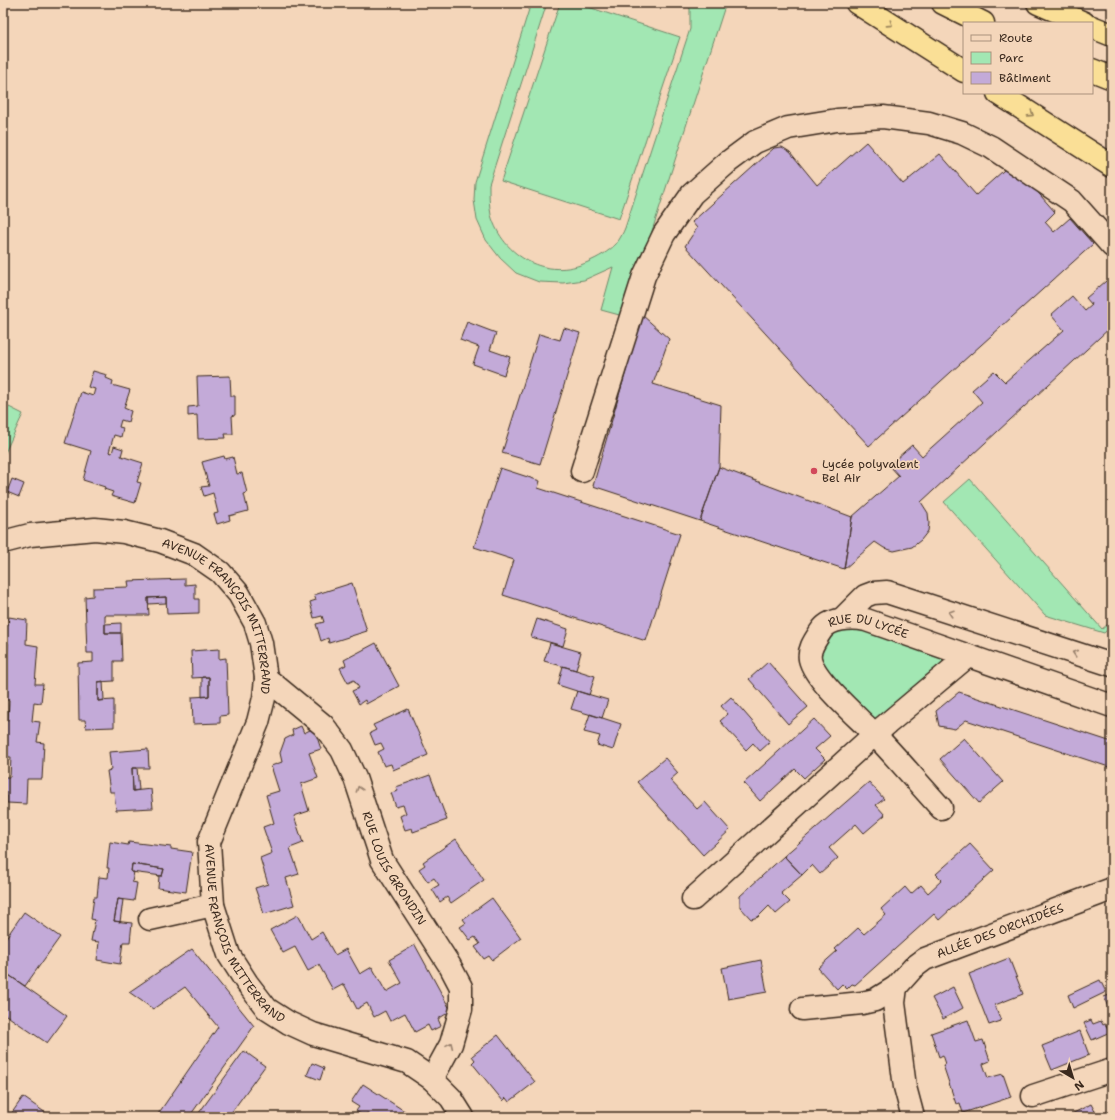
<svg xmlns="http://www.w3.org/2000/svg" width="1115" height="1120" font-family="'Shantell Sans',sans-serif">
	<style>
		.green { fill: #a2e7b3; stroke: #6e8868 }
		.building { fill: #c3aad8; stroke: #3b2a1e }
		.lines { fill: none; stroke-linecap: round; stroke-linejoin: round }
		.minor-casing { stroke: #3b2a1e; stroke-width: 25 }
		.highway-casing { stroke: #3b2a1e; stroke-width: 25 }
		.minor { stroke: #f4d6ba; stroke-width: 22 }
		.highway { stroke: #fadf96; stroke-width: 22 }
		.oneway { stroke: #9a845a }
		.oneway2 { stroke: #98806c }
		.poi-dot { fill: #d1495b; stroke: #f4d6ba; stroke-width: 1.5 }
		.labels { text-anchor: middle; stroke-width: 3.5; stroke-linejoin: round; paint-order: stroke }
		.poi-label { font-size: 12px; fill: #3b2a1e; stroke: #f4d6ba; text-anchor: start }
		.street-label { font-size: 12px; fill: #3b2a1e; stroke: #f4d6ba }
	</style>
	<rect width="100%" height="100%" fill="#f4d6ba"/>
	<filter id="ink" filterUnits="userSpaceOnUse"><feTurbulence type="fractalNoise" baseFrequency=".025" numOctaves="2"/><feDisplacementMap in="SourceGraphic" scale="8" xChannelSelector="R" yChannelSelector="G"/><feConvolveMatrix kernelMatrix="1 2 1 2 8 2 1 2 1" color-interpolation-filters="sRGB"/></filter>
	<g filter="url(#ink)">
		<path class="green" d="M531,3H547L489,184C489,195 489,205 491,215C503,257 547,281 588,262C599,257 608,252 616,244C620,239 623,233 625,228L690,29V9L687,3H726L638,274L623,316L601,310L613,267L584,280L563,283L539,282L516,273L500,258L486,240L477,220L474,200L475,182Z
			M560,3H576L680,37L619,219L501,181Z
			M3,404L23,414L3,457Z
			M970,479L1102,629L1112,621V626L1104,633L1045,615L944,502Z
			M843,618L968,656L875,734L828,687L813,643Z"/>
		<path class="building" d="M866,142L903,184L940,154L976,195L1012,163L1055,212L1045,222L1054,232L1070,218L1093,244L869,446L685,246L697,228L692,222L774,148L782,147L790,152L817,185Z
			M1112,276V326L921,502L928,513L929,523L928,531L921,540L912,547L894,551L884,548L875,542L844,569L852,517L899,476L889,465L912,445L922,456L982,402L972,390L994,371L1005,382L1064,330L1051,315L1072,296L1085,311L1092,305L1086,298Z
			M642,315L669,339L653,384L721,405L719,467L700,521L593,486Z
			M467,322L496,333L490,350L510,357L504,375L473,364L479,347L460,340Z
			M564,328L580,333L540,464L502,453L539,334L560,340Z
			M93,371L107,375L106,378L113,381L112,385L130,390L124,408L131,411L128,422L121,420L119,427L123,428L121,437L114,435L109,452L112,453L114,446L123,449L121,456L143,463L137,482L141,483L135,503L111,496L113,492L104,489L105,487L83,480L91,451L65,443L81,392L93,396L95,389L88,387Z
			M230,376L231,396H235V415L232,416L233,434H225L226,438L198,439L197,415L188,416V407L198,406L197,377Z
			M224,456L225,459L233,457L237,474L242,473L247,493L244,494L248,511L229,516L230,520L217,524L214,514L218,513L213,493L204,496L201,487L209,486L202,462Z
			M719,467L852,517L844,569L700,521Z
			M500,468L540,481L538,488L680,534L646,641L503,595L514,560L474,547Z
			M12,479L24,484L19,497L7,492Z
			M185,579V585L195,584V599H199V613L167,614L166,597L148,598L149,615H105V633H121L122,661H114V681L98,682V701L114,700V727L86,728L85,720H79L78,663L93,662V653H87L85,597L93,596V588L129,587L128,581Z
			M352,583L367,631L329,643L328,638L321,641L316,624L324,622L322,616L314,618L310,602L316,600L314,595Z
			M166,597V603L148,604V598Z
			M9,617L27,620L26,644L38,646L35,684H43L41,703L34,702L32,721L40,722L37,742L44,743L42,779H27L26,804L7,803V796L3,795V777H10L11,757H3V719L8,720L9,700H3V663H7L8,643H3V625H8Z
			M537,619L568,629L563,646L531,637Z
			M121,623V633H105V624Z
			M376,643L399,686L366,704L365,700L359,704L352,691L359,688L354,680L348,683L340,668L346,665L344,660Z
			M550,643L581,652L576,670L544,661Z
			M219,649V659L226,658L228,715L220,716V723L193,724L192,697L209,696V677L192,678L191,651Z
			M768,662L808,707L788,724L749,679Z
			M563,666L595,676L589,695L558,685Z
			M202,677H209V696L202,697Z
			M103,681L104,700L98,701V682Z
			M577,691L608,700L602,718L571,709Z
			M959,692L1112,742V768L966,720L955,729L939,726L936,711Z
			M731,697L770,742L760,751L753,743L746,750L720,721L728,714L721,706Z
			M408,709L428,755L393,770L391,764L384,766L378,752L384,749L381,743L375,745L370,733L376,730L373,725Z
			M590,714L621,724L613,750L597,745L600,736L584,732Z
			M814,719L830,736L815,749L825,759L804,778L795,769L760,801L744,783Z
			M301,726L304,733L314,728L321,749L309,753L318,778L301,784L309,811L294,816L303,843L290,848L299,874L286,878L294,905L264,914L255,888L268,884L260,858L272,853L263,827L274,823L266,795L279,791L271,766L282,762L280,753L285,739L293,735L292,730Z
			M964,738L1003,782L979,803L940,759Z
			M148,749L149,768H132L133,791L151,789L153,808L116,810L114,792H110L107,771L111,770L109,752Z
			M665,758L678,773L670,780L697,809L705,802L730,830L703,855L637,782Z
			M132,768H137L139,790L133,791Z
			M430,775L447,820L413,832L412,828L405,830L400,816L406,813L403,805L396,807L391,793L398,791L396,787Z
			M869,782L884,799L876,805L885,815L864,833L856,824L829,848L838,858L820,874L812,865L802,875L784,856Z
			M456,839L484,880L451,903L447,897L440,902L432,889L439,885L434,878L428,882L419,869L425,865L423,862Z
			M110,842L128,845L129,842L171,847V849L192,852L186,892L158,888L159,876H162L164,869L132,864L131,872H134L132,882L137,883L134,901L118,899L114,921L132,923L130,942H123L120,964L97,960L99,942L91,941L95,920L91,919L94,897H97L99,877L108,878L109,868H107Z
			M970,844L994,870L939,920L934,914L855,985L852,984L847,989L842,984L837,989L818,968L837,951L835,949L858,928L864,934L886,915L881,909L905,887L911,894L921,885L928,893L942,880L936,874Z
			M784,856L802,875L781,893L790,902L776,914L769,906L758,917L751,919L740,907V896Z
			M132,864L164,869L162,876L131,872Z
			M492,898L521,938L492,960L489,956L484,959L475,947L480,944L475,937L470,940L460,927L466,923L463,919Z
			M118,899L123,900L120,922L114,921Z
			M24,912L60,937L25,986L3,971V942Z
			M298,915L311,939L322,932L335,955L346,949L360,974L372,967L386,992L402,983L389,960L415,945L451,1011L438,1019L441,1026L431,1031L428,1025L415,1032L405,1013L390,1021L385,1011L374,1017L367,1003L357,1009L344,984L333,990L319,965L308,971L295,947L283,953L270,930Z
			M192,949L254,1026L189,1117H156L218,1027L185,987L153,1009L129,992Z
			M1009,958L1023,994L995,1005L1001,1021L989,1025L969,974Z
			M761,960L767,992L728,999L722,968Z
			M3,971L67,1016L47,1043L3,1013Z
			M1100,980L1106,992L1073,1008L1068,995Z
			M953,987L963,1008L943,1019L932,998Z
			M1112,994V1012L1110,1013L1104,997Z
			M968,1020L976,1042L983,1040L990,1061L983,1064L988,1078L1003,1074L1011,1097L963,1113L960,1103L956,1104L943,1065L946,1064L943,1055L939,1057L931,1033Z
			M1091,1020L1093,1024L1101,1021L1103,1025L1105,1024L1110,1032L1092,1040L1084,1023Z
			M1080,1031L1089,1055L1052,1070L1042,1046Z
			M498,1035L535,1082L509,1102L506,1098L503,1101L472,1063L475,1060L472,1056Z
			M244,1051L265,1066L228,1117H196Z
			M312,1063L324,1068L320,1080L307,1075Z
			M363,1084L409,1114L407,1117H373L367,1113L365,1117L356,1111L359,1107L351,1102Z
			M23,1097L50,1116V1117H9Z
			M1091,1104L1098,1117H1066Z"/>
		<g class="lines">
			<g class="minor-casing">
				<g id="minor">
					<path d="M582,471L644,276L664,234L692,194L728,162L755,142L788,128L837,120L883,117L929,123L962,133L991,147L1072,201L1112,246"/>
					<path id="s1" d="M3,542L30,535L95,529L124,532L160,541L194,554L220,572L239,594L255,623L261,643L266,678L264,698L258,722L209,842L213,905L229,955L247,983L267,1009L289,1023L313,1034L407,1062L432,1079L451,1098L463,1117"/>
					<path d="M843,618L865,596L873,593L887,592L1112,665"/>
					<path id="s2" d="M266,678L323,725L342,750L355,778L382,860L450,966L461,987V1009L451,1044L432,1079"/>
					<path id="s3" d="M941,808C919,784 898,759 875,735C859,718 815,681 810,659C808,649 816,639 821,631C829,618 852,617 866,620L1112,706"/>
					<path d="M693,899L875,734L968,656"/>
					<path d="M150,919L213,905"/>
					<path d="M896,987L894,1003L905,1087L913,1117"/>
					<path id="s4" d="M802,1009L862,1003L875,1000L896,987L913,968L925,959L1112,889"/>
					<path d="M1033,1096L1112,1070"/>
				</g>
			</g>
			<g class="highway-casing">
				<path id="highway" d="M857,3L964,71
					M943,3L983,23
					M1038,3L1084,23
					M1092,27L1112,35
					M1092,70L1112,78
					M998,93L1112,166"/>
			</g>
			<use href="#minor" class="minor"/>
			<use href="#highway" class="highway"/>
		</g>
		<defs><path id="oneway-chevron" d="M-2-3.5L2.5 0L-2 3.5" fill="none" stroke-width="1.6" stroke-linecap="round" stroke-linejoin="round"/></defs>
		<g class="oneway">
			<use href="#oneway-chevron" transform="translate(890 24) rotate(33)"/>
			<use href="#oneway-chevron" transform="translate(1031 114) rotate(33)"/>
		</g>
		<g class="oneway2">
			<use href="#oneway-chevron" transform="translate(951 613) rotate(-162)"/>
			<use href="#oneway-chevron" transform="translate(1075 653) rotate(-162)"/>
			<use href="#oneway-chevron" transform="translate(359 789) rotate(-108)"/>
			<use href="#oneway-chevron" transform="translate(450 1045) rotate(-66)"/>
		</g>
	</g>
	<circle class="poi-dot" cx="814" cy="471" r="4"/>
	<g class="labels">
		<g class="poi-label">
			<text x="822" y="468">Lycée polyvalent<tspan x="822" dy="14">Bel Air</tspan></text>
		</g>
		<g class="street-label">
			<text dy="4" stroke="none"><textPath href="#s1" startOffset="262">AVENUE FRANÇOIS MITTERRAND</textPath></text>
			<text dy="4" stroke="none"><textPath href="#s3" startOffset="282">RUE DU LYCÉE</textPath></text>
			<text dy="4" stroke="none"><textPath href="#s2" startOffset="235">RUE LOUIS GRONDIN</textPath></text>
			<text dy="4" stroke="none"><textPath href="#s1" startOffset="622">AVENUE FRANÇOIS MITTERRAND</textPath></text>
			<text dy="4" stroke="none"><textPath href="#s4" startOffset="219">ALLÉE DES ORCHIDÉES</textPath></text>
		</g>
	</g>
	<rect width="1115" height="1120" fill="none" stroke="#f4d6ba" stroke-width="16"/>
	<rect x="8" y="8" width="1099" height="1104" fill="none" stroke="#3b2a1e" stroke-width="1.5" filter="url(#ink)"/>
	<rect x="963" y="22" width="130" height="72" fill="#f4d6ba" stroke="#aa917c"/>
	<rect x="971" y="35" width="20" height="6" fill="#f4d6ba" stroke="#aa917c"/>
	<text x="999" y="42" font-size="12" fill="#3b2a1e">Route</text>
	<rect x="971" y="52" width="20" height="12" fill="#a2e7b3" stroke="#aa917c"/>
	<text x="999" y="62" font-size="12" fill="#3b2a1e">Parc</text>
	<rect x="971" y="72" width="20" height="12" fill="#c3aad8" stroke="#aa917c"/>
	<text x="999" y="82" font-size="12" fill="#3b2a1e">Bâtiment</text>
	<g transform="translate(1073 1078) rotate(142)" stroke="#f4d6ba" stroke-width="3" paint-order="stroke">
	<path d="M0-3L7 15L0 10L-7 15Z" fill="#3b2a1e"/>
	<text y="-6" font-size="11" font-weight="bold" text-anchor="middle" fill="#3b2a1e">N</text>
	</g>
</svg>
